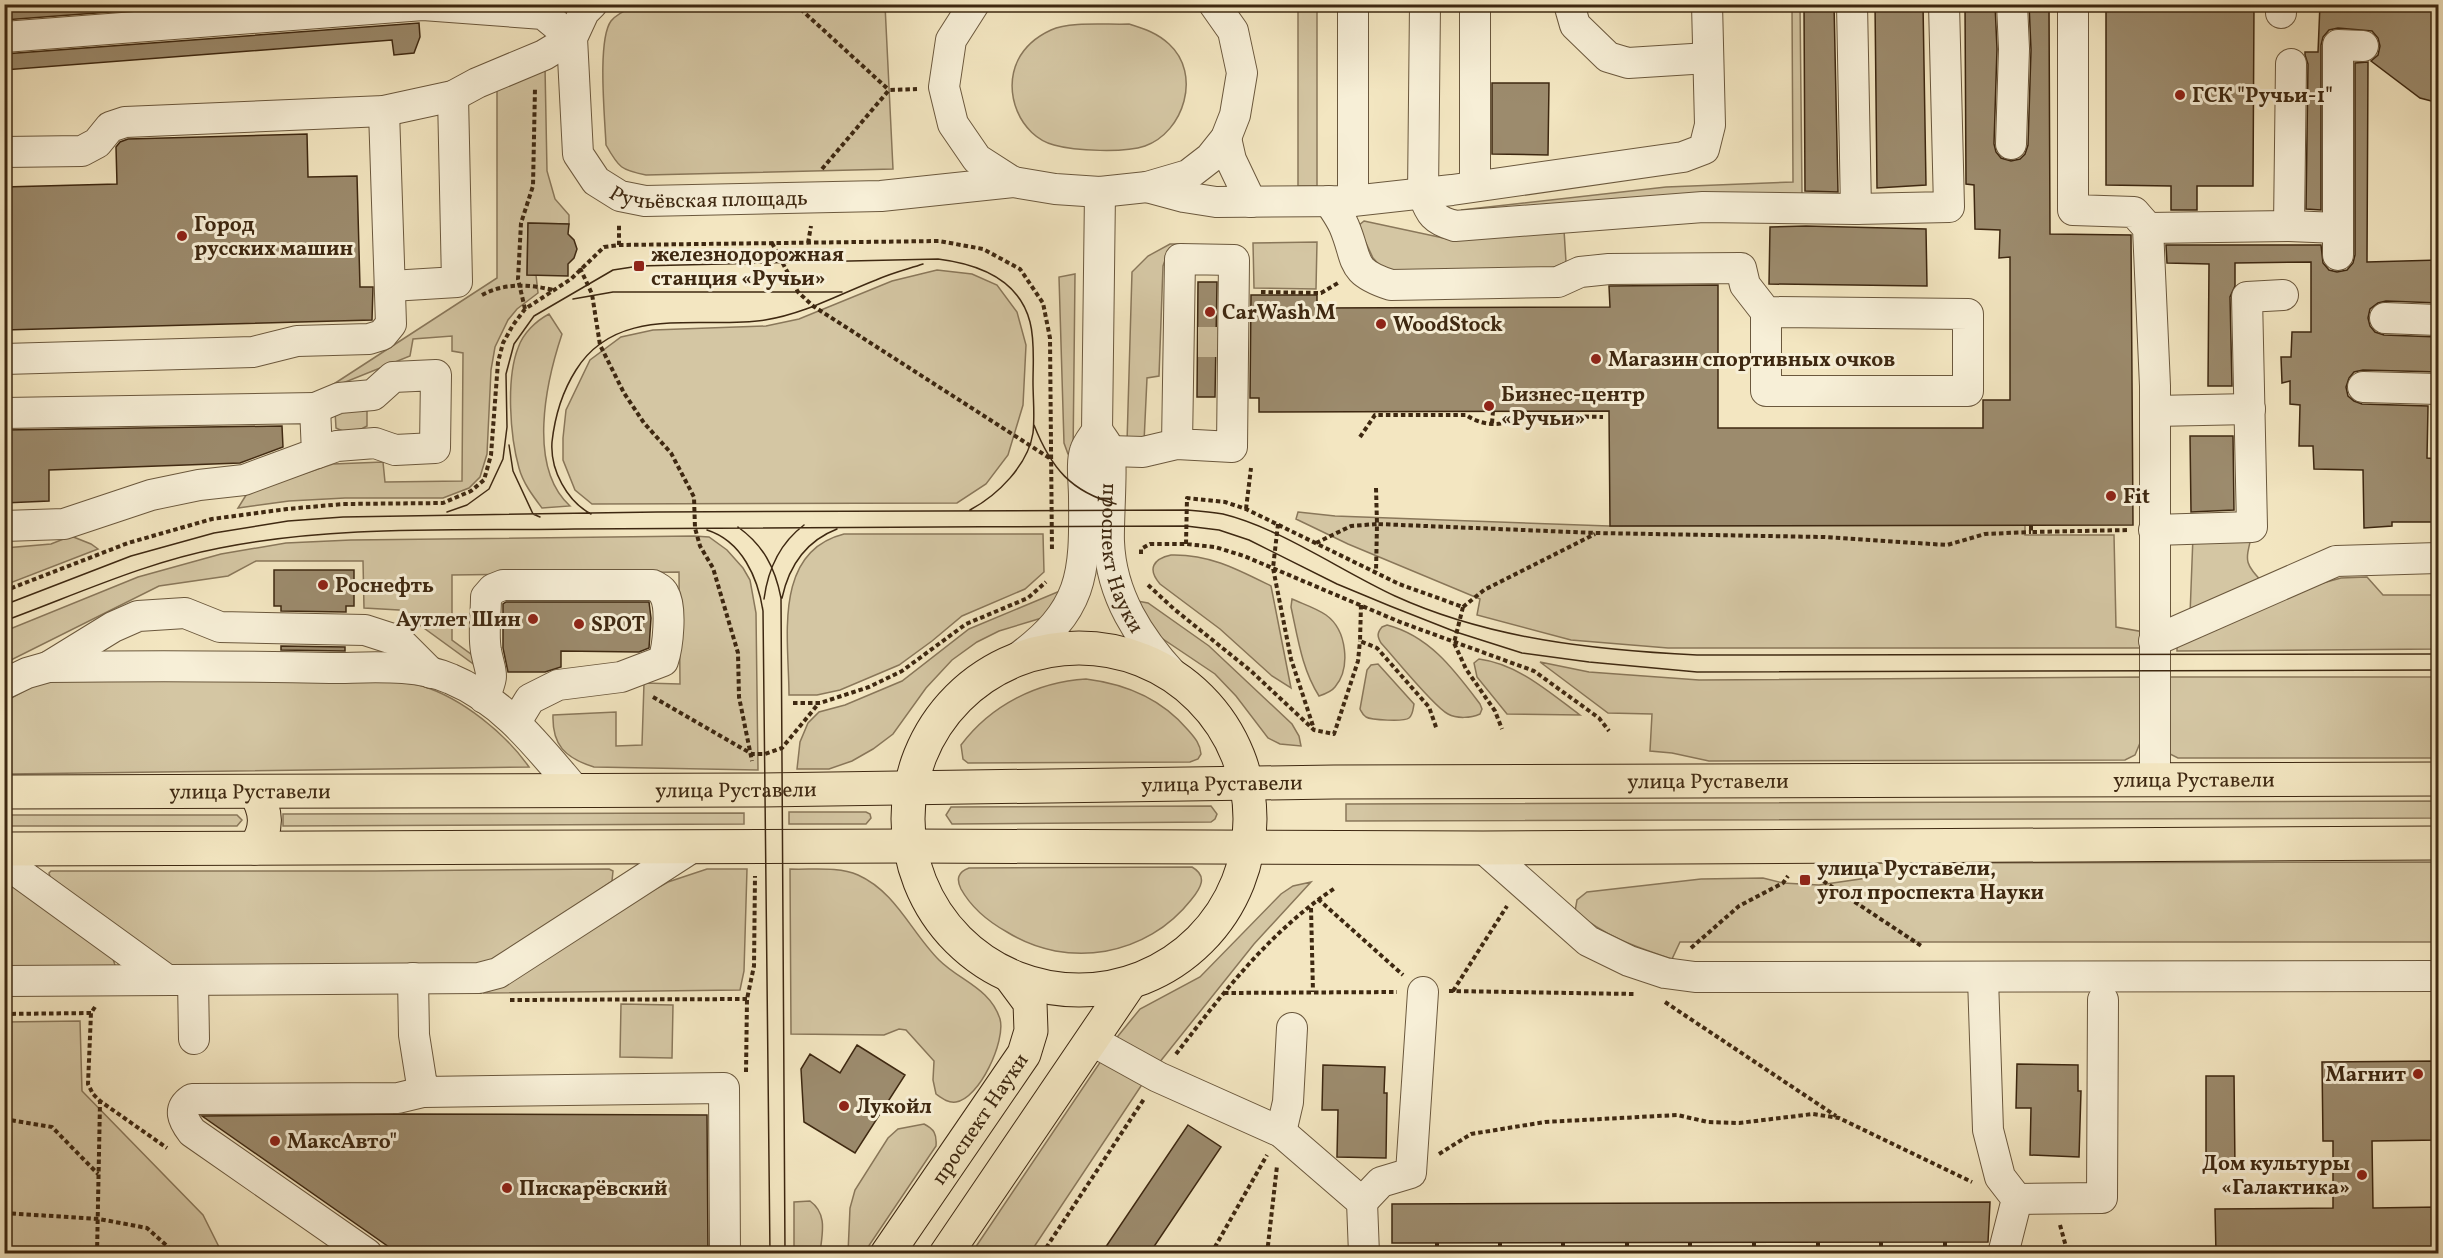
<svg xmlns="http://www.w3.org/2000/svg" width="2443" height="1258" font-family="Vollkorn,serif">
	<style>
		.green { fill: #d4c6a3; stroke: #89775a; stroke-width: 1.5 }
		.building { fill: #9c8b6d; stroke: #3e2811; stroke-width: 1.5 }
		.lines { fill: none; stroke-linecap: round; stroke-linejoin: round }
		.minor-tunnel { stroke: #cfc09e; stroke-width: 30; stroke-dasharray: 30 15; stroke-linecap: butt }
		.minor-casing { stroke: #6b583d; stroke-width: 32 }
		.major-casing { stroke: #3e2811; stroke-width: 35 }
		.path { stroke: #3e2811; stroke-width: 4; stroke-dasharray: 4.5 3; stroke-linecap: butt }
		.minor { stroke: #f7efd7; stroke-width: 30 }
		.major { stroke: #f3e6c1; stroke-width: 33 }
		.tram { stroke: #3e2811; stroke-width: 1.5 }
		.poi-dot { fill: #8f2418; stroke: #f7efd7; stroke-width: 2 }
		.labels { text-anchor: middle; stroke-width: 6; stroke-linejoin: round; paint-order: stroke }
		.poi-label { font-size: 21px; font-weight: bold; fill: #3e2811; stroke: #f7efd7; text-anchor: start }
		.street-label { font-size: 21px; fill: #3e2811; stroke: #f7efd7 }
	</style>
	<rect width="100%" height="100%" fill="#f3e6c1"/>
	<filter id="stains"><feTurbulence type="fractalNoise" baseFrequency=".00333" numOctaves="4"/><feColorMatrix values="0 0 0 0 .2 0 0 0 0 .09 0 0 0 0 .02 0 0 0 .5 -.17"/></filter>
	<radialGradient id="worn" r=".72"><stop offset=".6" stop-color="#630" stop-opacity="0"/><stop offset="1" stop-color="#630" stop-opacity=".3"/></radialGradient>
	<path class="green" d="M639,4L885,5L893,169L646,175C621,170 619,168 606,145C605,119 597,40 611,21C617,13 630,8 639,4Z
		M1298,5H1317V186H1298Z
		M1792,5H1800L1802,194L1472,212L1461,210L1666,187L1793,182Z
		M1129,24C1145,29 1157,33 1169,44C1202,74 1184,132 1145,146C1125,153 1075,151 1054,145C1020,136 1002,92 1018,60C1025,46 1038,36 1051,30C1070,21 1108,25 1129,24Z
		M545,67L547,171L555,199L569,215V224L528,223L527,275H536L538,293L517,309L508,320L495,347L491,370L487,454L480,477L469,488L443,498H345L289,501L238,508L248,492L333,464L383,462L385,482L462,481L463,353L452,351V336L413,339L410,356L323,391L497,278V83Z
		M1364,221L1448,239L1564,230L1566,262L1545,271L1405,274L1383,269L1373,258L1358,226Z
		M1317,242L1316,289L1254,288L1253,243Z
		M1170,244H1184L1168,252L1163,266L1159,376L1147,378L1144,442H1127L1132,272L1148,256Z
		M937,270L972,274L997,285L1017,312L1026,345L1023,405L1008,455L986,484L957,503L592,504L575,490L563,460V438L566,410L590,360L621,337L653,330L766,326L799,319L892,281Z
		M1075,274L1073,457L1068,454L1064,443L1059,277Z
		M549,314L562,334C546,382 527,467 570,506L542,508C533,496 523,483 519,468C510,436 506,379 518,348C523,333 536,321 549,314Z
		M367,409V426C355,433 348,434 336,428L335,411Z
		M1298,512L1335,516L1609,526L2025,525V535H2114L2116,627L2144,632V648H1668L1571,640L1477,615L1480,599L1348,544L1296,519Z
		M844,534H1043L1044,572L1025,589L962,616L932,641L899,665L840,690L817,695H789C789,640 772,552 844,534Z
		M2252,534C2245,563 2244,562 2264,584L2190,615L2193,536Z
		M71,536L91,544L98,549L5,585V548L51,544Z
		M694,536L709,537L727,550L743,568L750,580L756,613L758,770L594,767C565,758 552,745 553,715L616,712V746L642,745L644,683L680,684L679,572L452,575V640L483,663V671L399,610L364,608L363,561H256L228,576L159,586L5,663V631L138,577L221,554L286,543L351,540Z
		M1171,555C1209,554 1237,569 1271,586L1291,688L1272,676L1220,629L1160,584C1147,569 1153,559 1171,555Z
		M2367,577L2383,595H2438V649L2177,651V643L2319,584L2341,578Z
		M1067,588L1045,617L999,631L977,642L952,660L926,688L893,734L873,749L852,761L829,769H797L800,742L808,723L819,712L845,705L902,681L969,629Z
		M1292,599C1303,604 1316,608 1326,615C1347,630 1351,668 1335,687C1332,691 1325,694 1319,696C1302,669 1298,639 1291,607Z
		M1132,600L1148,603L1209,646L1292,724L1299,736L1301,746L1280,744L1268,738L1236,696L1215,674L1160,637Z
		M1387,625C1430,636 1455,671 1480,704L1482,709L1480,714C1471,718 1457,719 1448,714C1434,707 1394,657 1381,643C1377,636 1377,633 1382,627Z
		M1479,659C1518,664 1549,692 1580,715L1507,714L1477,677L1474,663Z
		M1540,662L1589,672L1699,680L2140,677V743L2135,755L2125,760L1709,761L1672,753L1650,751L1652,714L1608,713Z
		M1378,664L1414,704C1413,709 1413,715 1409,718C1404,722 1371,720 1366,717C1362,714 1362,713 1360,709L1367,670L1371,665Z
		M2163,677H2438V758H2178L2168,753Z
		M1086,679C1126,684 1161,698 1188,730C1194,737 1200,743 1201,754L1198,759L1190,762L968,763L963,759L961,745C991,705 1037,682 1086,679Z
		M54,681H390C400,683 412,683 422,686C462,698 506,734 529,767L8,774L4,766V702L33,686Z
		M2438,801V818L1346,821V804Z
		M1211,806L1217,814L1215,819L1211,822L952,824L946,815L951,807Z
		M789,812H866L870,814L871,818L866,824H789Z
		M744,813V824L283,826V814Z
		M4,815H237L242,820L237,826H5Z
		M2438,862V942H1680L1672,959C1636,947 1604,936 1575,911L1577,900L1587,892L1701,879L1763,878L1783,883L1819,885L1867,878L1868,863Z
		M1192,867C1208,876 1201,888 1191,900C1147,956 1068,970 1007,932C989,922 971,907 961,889C956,879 958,872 969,868Z
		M609,869L613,871L612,881L503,956L478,965L171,967L50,877L49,873L51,871H376Z
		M707,869H747L744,971L740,990L483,993L502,986L619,909L668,882Z
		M790,869C811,870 838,866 858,875C896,892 911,932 939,960C960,981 990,988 1000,1019C1006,1041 979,1099 956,1102C948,1103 943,1099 936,1094L933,1080L934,1061L906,1030L899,1029L884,1035L791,1034Z
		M4,876L113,959L115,965L113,967H5Z
		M1311,882L1254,944L1159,1063L1114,1041L1140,1009L1200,977L1281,894L1293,886Z
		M621,1004L673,1005L672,1058L620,1057Z
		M80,1021L82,1091L203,1215L222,1253H5V1022Z
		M1103,1058L1145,1080L1030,1253L971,1254Z
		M924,1124C934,1129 937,1134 936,1146L864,1253H848L850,1208L855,1190L888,1138L898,1129Z
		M810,1201C828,1214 822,1234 820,1253H794V1202Z"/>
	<path class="building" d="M4,4H189V6L4,20Z
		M1804,4H1834L1838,192L1805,191Z
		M1875,4H1923L1926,185L1877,188Z
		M1965,4H1995L1997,49L1994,144L1996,152L2001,158L2011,161L2020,159L2025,154L2028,145L2031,50L2029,4H2049L2050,234L2131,235L2133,525L1610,526L1609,411L1259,412V398H1250L1251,295H1317V308L1610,307L1609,286L1718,285V428H1983V400H2010V257L1999,258L2000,230L1975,229L1974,185L1966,184Z
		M2106,4H2254L2253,186H2197V210H2171V186L2106,185Z
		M2320,4H2439V103L2420,98L2371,61L2378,55L2380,46L2378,38L2372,31L2338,28L2329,30L2323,37L2321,45V210L2306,209L2308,64L2305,55V52H2318Z
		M419,23L420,37L414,53L394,55L392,40L4,70V54Z
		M2368,62L2367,262L2439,260V303L2386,301L2378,303L2370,309L2368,318L2370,326L2375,332L2384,335L2439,337V372L2363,370L2354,372L2349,378L2346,387L2348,396L2354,401L2362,404L2428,406L2427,458L2439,459V522H2392V526L2364,528L2363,470L2314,469L2313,446H2299L2300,405L2290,404V381L2282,383L2281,357H2291L2292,332H2311V262L2235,263V286L2230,297L2232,386H2208L2209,264L2167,263L2166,245H2321L2323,263L2329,270L2337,272L2347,270L2353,263L2355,255V63Z
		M1492,83H1549L1548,155L1492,154Z
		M307,134L308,177L357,176L360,287H373L372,320L4,330V187L117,184L116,147L120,142L128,139Z
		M528,223L569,224L568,234L574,240L577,249L574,258L568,264V276L527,275Z
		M1806,226L1926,229L1927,286L1769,284L1770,227Z
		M1198,282H1217L1215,397H1197Z
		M282,426L283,447L240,463L49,470V501L4,503V430Z
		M2190,436H2233L2234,510L2191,512Z
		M274,570H354V606H346V612L281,611V606H274Z
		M506,602H649L651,618L649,648L639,652L561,651V667L545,672H508L503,648V604Z
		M281,646L345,647V651L281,650Z
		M857,1045L905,1075L855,1153L804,1122L801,1069L810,1054L840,1073Z
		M2439,1061V1140L2372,1141L2373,1208L2439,1207V1254H2216L2215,1209L2333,1208V1141H2323L2322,1062Z
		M2017,1064L2078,1065V1091H2081L2079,1157L2030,1155L2031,1108H2016Z
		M1323,1065L1385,1067L1384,1093H1387L1386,1158L1337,1157L1338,1110H1322Z
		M2206,1076H2234L2235,1169H2206Z
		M403,1114L707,1115L708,1254H399L202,1116Z
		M1188,1125L1221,1147L1149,1254H1101Z
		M1990,1202L1988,1242L1392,1243V1204Z"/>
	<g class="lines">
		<path class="minor-tunnel" d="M1198,342H1223"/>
		<g class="minor-casing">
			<g id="minor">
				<path id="s1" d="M592,4L584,12L572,38L578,154L596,181L620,196L645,201L881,196L1013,182L1055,189L1100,192L1147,187L1188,175L1210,158L1226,138L1235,115L1242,73L1233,31L1214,4"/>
				<path d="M974,4L951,40L944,87L953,124L977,159L1013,182"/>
				<path d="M1425,4L1423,194C1430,214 1434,220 1455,226L1703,207L1856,209L1949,207L1944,4"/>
				<path d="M1569,4L1575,25L1608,57L1628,63L1708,58"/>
				<path d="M1852,4L1856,209"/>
				<path d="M2073,4V210L2134,212L2148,228L2155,386V780"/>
				<path d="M2281,4V13"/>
				<path d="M4,37L423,5L543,14L572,38L544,55L477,83L453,96L384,111L125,122L110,127L97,143L82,151L4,152"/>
				<path d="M1226,138L1231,160L1251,202"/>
				<path d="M2011,144L2014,49L2012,4"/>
				<path d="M1475,186V4"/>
				<path d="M1147,187L1184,197L1216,202L1353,201L1452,190L1683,157L1704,149L1710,125L1707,4"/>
				<path d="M1329,201C1334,209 1340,217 1344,226C1359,261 1348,271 1391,285L1558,282L1580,272L1609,269L1741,268L1745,285L1766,312L1968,314V391H1766V312"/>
				<path d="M1353,201V4"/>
				<path d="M2289,226L2338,228"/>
				<path d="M2148,228L2289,226L2291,64"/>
				<path d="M2338,255V45L2363,46"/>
				<path d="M391,286L457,282L453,96"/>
				<path d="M2385,318L2438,320"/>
				<path d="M4,359L253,352L297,341L369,339L382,335L391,324L384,111"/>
				<path d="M2363,387L2438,389"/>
				<path d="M315,408L339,398L373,395L393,377L436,375L435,448L395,450L375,443L337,446L317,453"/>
				<path d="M2155,411L2250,409"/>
				<path d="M4,413L315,408L317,453L244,480L199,485L151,495L64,524L4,526"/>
				<path id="s2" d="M1099,433C1102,438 1107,444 1109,449C1113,460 1108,525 1109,542C1111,595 1139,638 1174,676"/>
				<path d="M1110,451L1143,452L1177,444L1232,447L1234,260L1180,259L1177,444"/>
				<path d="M2154,530L2252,527L2247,297L2283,295"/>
				<path d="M2154,641L2336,561L2438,558"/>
				<path d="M1015,660C1084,610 1085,576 1084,497C1084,483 1081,463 1085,451C1087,444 1093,437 1097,431L1100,192"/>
				<path d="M48,667L113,627L138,616L185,613L220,627L365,630L399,641L431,673"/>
				<path d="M4,684L27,673L48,667C142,666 236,666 330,668C368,668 415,663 451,679C504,701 539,748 575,790"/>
				<path d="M484,698C495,672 491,676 486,651C483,634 486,614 486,597L493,589L503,585H653C658,588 662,589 664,594C672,607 668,647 663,661L621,677L558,685L530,699L516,722"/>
				<path d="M1483,848L1588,941L1629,961L1665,973L1695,977L2438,976"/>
				<path d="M4,862L167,980"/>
				<path d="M413,978L414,1035L423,1092L724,1088L725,1254"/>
				<path d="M1983,978L1988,1130L2000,1177L2017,1199L2003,1254"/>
				<path d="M193,980L194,1039"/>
				<path d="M4,981L479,978L498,973L693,847"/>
				<path d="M1091,1040L1158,1077L1281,1132L1362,1202L1364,1254"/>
				<path d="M1281,1132L1288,1102L1292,1028"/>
				<path d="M2017,1199L2102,1198L2103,1000"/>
				<path d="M1362,1202L1381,1182L1411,1173L1423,992"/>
				<path d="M367,1254L192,1132C183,1120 177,1109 192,1099L398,1098L423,1092"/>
			</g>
		</g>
		<g class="major-casing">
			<g id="major">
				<circle cx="1079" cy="819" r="171"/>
				<path id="s3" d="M4,792L755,790L1334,782L2438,779"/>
				<path d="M255,792C267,812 268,828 255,848"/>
				<path d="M4,849L910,846L1483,848L2438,843"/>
				<path id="s4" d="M887,1254L1024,1054L1031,1031L1030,1003L1010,976"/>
				<path d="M946,1254L1130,983"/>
			</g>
		</g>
		<path class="path" d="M795,4L889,90
			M822,169L889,90L917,89
			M772,243L798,292L813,306L1051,459
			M808,243L811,226
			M619,245L939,241L983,249L1020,269L1043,303L1050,338L1052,552
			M580,268L592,294L600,345L624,393L644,423L671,453L694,497L695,528L700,546L713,568L738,653L739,697L752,761
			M1261,292L1321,293L1338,283
			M482,295C504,283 529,284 553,290
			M525,309L518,279L521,223L533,186L535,88
			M1492,423L1493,411
			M1360,437L1375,415H1466C1482,426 1505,428 1521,415L1603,417
			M1376,488L1377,524L1596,533L1824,537L1947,545L1985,534L2031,532
			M1246,509L1251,468
			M1278,524L1273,568L1291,659L1314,729
			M2031,526V532L2129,530
			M1316,543L1351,526L1377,524L1376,572
			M1186,544L1187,498L1225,502L1246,509L1399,584L1463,607L1454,643L1466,669L1495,711L1502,729
			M1141,554V549L1150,544H1186L1215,547L1244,556L1400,622L1534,671L1599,718L1609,731
			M1148,585L1174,609L1251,671L1314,730L1334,734L1358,661L1360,641
			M4,591L128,543L212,519L287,509L343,504L443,503L471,491L484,480L491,455L498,362L503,343L513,325L525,309L571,279L604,247L619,245V224
			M1361,605L1360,641L1377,648L1429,707L1437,730
			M1463,607L1484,590L1595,534
			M653,697L752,754H765L782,748L819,703
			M793,703H820L869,687L902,671L966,624L1028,598L1046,582
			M1817,877L1923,947
			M1318,899L1403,975
			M1311,908L1313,992
			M1691,948L1739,906L1783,883L1788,876
			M1449,991L1634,994
			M1453,991L1507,906
			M1224,993L1397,992
			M510,1000L747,999
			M1665,1002L1836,1116
			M95,1007L91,1013L88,1084L93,1094L100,1101L167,1148
			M4,1014L91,1013
			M1176,1054C1223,993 1270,931 1335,888
			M746,1072L747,999L754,966L755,876
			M4,1119L52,1127L98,1174
			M1439,1154L1471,1134L1545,1122L1677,1115L1708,1122L1739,1123L1813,1114L1839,1118L1972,1182
			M4,1213L99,1219L147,1228L176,1254
			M2060,1225L2068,1254
			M1754,1242V1254
			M1818,1242V1254
			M1945,1242V1254
			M97,1254L100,1102
			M1042,1254L1144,1099
			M1211,1254L1267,1155
			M1267,1254L1277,1166
			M1437,1254V1243
			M1500,1254V1243
			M1563,1254V1243
			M1627,1254V1243
			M1690,1254V1243
			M1881,1254V1242"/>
		<use href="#minor" class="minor"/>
		<use href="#major" class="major"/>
		<path class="tram" d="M573,299L613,292H842
			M1034,425C1051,468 1071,492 1116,504
			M509,445L513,471L533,514L540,517
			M447,512L467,505L489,489L503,459L507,427L506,374L514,344L534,316L613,270L639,266L938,259C978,264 1019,279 1030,322C1035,341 1033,363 1033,382C1033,399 1035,416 1033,433C1028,465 998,495 970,510
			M591,514C567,501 550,470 552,442C555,415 562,392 576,370C618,303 701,330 765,320C804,314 840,294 876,280C891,273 908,269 923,264
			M738,527C763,545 775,567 781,598L785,1254
			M707,530C742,541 758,578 763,611L770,1254
			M782,598C789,566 806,541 837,529
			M764,599C768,569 780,543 804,525
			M4,605L131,556L214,533L288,521L343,517L657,512L1187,510C1199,511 1211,512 1223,514C1280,528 1341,571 1395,596C1489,639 1595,650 1697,655L2438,654
			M4,621C75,595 146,562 220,548C336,525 456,531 574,529C778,527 982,527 1186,526L1219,530L1249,540L1337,584L1390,606L1456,632L1522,653L1589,662L1697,672L2438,670"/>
	</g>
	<g class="poi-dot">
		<circle cx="2180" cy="95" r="6"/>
		<circle cx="182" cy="236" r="6"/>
		<rect x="633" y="260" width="12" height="12" rx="3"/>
		<circle cx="1210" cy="312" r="6"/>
		<circle cx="1381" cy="324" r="6"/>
		<circle cx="1596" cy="359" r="6"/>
		<circle cx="1489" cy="406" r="6"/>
		<circle cx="2111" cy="496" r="6"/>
		<circle cx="323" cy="585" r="6"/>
		<circle cx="533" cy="619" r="6"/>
		<circle cx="579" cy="624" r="6"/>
		<rect x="1799" y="874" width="12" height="12" rx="3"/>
		<circle cx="2418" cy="1074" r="6"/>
		<circle cx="844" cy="1106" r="6"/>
		<circle cx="275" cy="1141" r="6"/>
		<circle cx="2362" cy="1175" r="6"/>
		<circle cx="507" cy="1188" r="6"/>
	</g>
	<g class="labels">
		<g class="poi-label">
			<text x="2192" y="102">ГСК "Ручьи-1"</text>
			<text x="194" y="231">Город<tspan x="194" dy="24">русских машин</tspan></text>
			<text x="651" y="261">железнодорожная<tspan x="651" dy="24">станция «Ручьи»</tspan></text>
			<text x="1222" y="319">CarWash M</text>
			<text x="1393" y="331">WoodStock</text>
			<text x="1608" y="366">Магазин спортивных очков</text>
			<text x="1501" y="401">Бизнес-центр<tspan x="1501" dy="24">«Ручьи»</tspan></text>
			<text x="2123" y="503">Fit</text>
			<text x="335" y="592">Роснефть</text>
			<text x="521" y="626" text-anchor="end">Аутлет Шин</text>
			<text x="591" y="631">SPOT</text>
			<text x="1817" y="875">улица Руставели,<tspan x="1817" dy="24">угол проспекта Науки</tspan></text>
			<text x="2406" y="1081" text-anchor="end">Магнит</text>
			<text x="856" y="1113">Лукойл</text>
			<text x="287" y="1148">МаксАвто"</text>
			<text x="2350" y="1170" text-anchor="end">Дом культуры<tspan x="2350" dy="24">«Галактика»</tspan></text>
			<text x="519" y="1195">Пискарёвский</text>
		</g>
		<g class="street-label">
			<text dy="7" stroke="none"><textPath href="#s1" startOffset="306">Ручьёвская площадь</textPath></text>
			<text dy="7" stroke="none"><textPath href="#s2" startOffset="130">проспект Науки</textPath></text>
			<text dy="7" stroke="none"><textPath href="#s3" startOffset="2190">улица Руставели</textPath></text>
			<text dy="7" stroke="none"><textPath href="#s3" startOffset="1704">улица Руставели</textPath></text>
			<text dy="7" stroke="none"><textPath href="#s3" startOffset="1218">улица Руставели</textPath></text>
			<text dy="7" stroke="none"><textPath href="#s3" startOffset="732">улица Руставели</textPath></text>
			<text dy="7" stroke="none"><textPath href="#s3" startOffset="246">улица Руставели</textPath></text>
			<text dy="7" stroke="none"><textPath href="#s4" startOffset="164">проспект Науки</textPath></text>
		</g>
	</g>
	<rect width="2443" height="1258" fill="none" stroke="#f3e6c1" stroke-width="24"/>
	<rect x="6" y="6" width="2431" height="1246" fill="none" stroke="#3e2811" stroke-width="3"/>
	<rect x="12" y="12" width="2419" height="1234" fill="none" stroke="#3e2811" stroke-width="1.5"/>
	<rect width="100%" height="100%" filter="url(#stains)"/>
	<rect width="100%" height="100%" fill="url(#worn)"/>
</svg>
